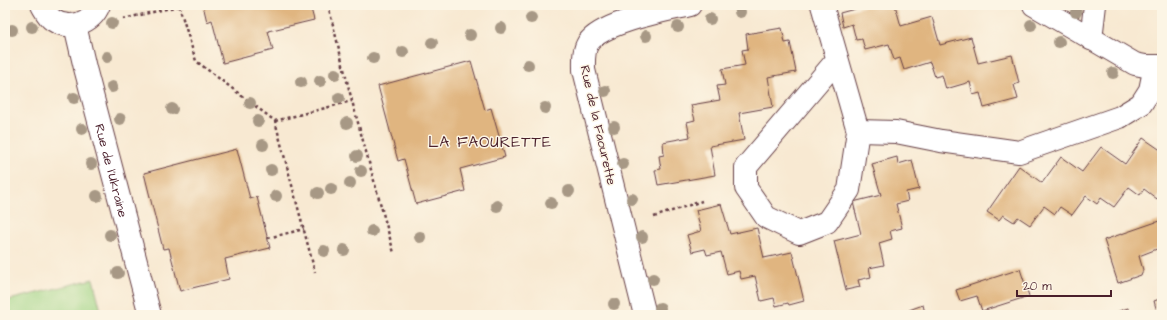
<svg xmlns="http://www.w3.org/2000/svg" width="1167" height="320" font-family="'Architects Daughter',sans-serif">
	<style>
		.green { fill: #a0d485; stroke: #757a58 }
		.building { fill: #e0b580 }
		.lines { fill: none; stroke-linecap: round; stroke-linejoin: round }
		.minor-casing { stroke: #643d44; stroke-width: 24 }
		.path { stroke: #643d44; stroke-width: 2.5; stroke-dasharray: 3 3; stroke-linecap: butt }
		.minor { stroke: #fff; stroke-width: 22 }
		.tree { fill: #a79885 }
		.labels { text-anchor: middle; stroke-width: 3; stroke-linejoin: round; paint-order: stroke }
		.street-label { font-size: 13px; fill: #4a1f2b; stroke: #fcf5e5 }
		.quarter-label { font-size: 15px; letter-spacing: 1px; fill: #4a1f2b; stroke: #fcf5e5 }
	</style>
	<rect width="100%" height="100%" fill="#fcf5e5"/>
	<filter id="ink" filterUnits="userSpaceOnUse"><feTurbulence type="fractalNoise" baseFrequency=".025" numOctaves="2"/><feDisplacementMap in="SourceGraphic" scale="8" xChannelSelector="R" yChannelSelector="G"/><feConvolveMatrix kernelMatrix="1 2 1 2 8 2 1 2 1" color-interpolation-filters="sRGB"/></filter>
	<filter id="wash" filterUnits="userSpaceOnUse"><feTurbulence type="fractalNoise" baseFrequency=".012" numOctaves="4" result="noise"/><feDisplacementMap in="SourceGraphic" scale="16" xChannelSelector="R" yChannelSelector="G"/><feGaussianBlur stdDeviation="0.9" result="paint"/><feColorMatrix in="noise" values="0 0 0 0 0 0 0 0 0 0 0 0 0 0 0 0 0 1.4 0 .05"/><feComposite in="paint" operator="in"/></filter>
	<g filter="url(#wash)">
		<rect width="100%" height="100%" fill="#f8e9d2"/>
		<path class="green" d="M93,279L102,315H5V301Z"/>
		<g id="blocks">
			<path class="building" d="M203,5H310L314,20L268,31L273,50L223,63L212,20L207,22Z
				M869,5H895L901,26L932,17L940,45L971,37L978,63L1012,55L1019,83L1014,85L1018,99L984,108L980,93L973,95L970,82L946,89L942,75L935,77L930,62L904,70L900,58L894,60L889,44L865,50L862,39L856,40L852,24L843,27L840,13Z
				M782,28L785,43L790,42L796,72L768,77L773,107L739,113L744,140L710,146L715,175L658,185L655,170L661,169L659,156L664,155L663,142L690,137L687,122L695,120L691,105L720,100L717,86L725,85L722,69L745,65L742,50L748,49L746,34Z
				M471,61L485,110L491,108L505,157L460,169L465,191L416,204L404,159L398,161L378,86Z
				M1143,138L1162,151V192L1157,199L1144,189L1140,195L1129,187L1114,207L1101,198L1097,204L1086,196L1072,215L1060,207L1055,214L1044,206L1030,225L1018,217L1014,222L1003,215L999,220L987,212L1019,166L1042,183L1061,157L1082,172L1101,147L1125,164Z
				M237,149L250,199L257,197L270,248L225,259L229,279L180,291L169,248L163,249L144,173Z
				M897,157L898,164L912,160L919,189L906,192L908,201L896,204L902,228L890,231L892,239L879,243L884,265L869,268L871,277L858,280L860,287L846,290L834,241L861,234L853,202L881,195L872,164Z
				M721,204L730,234L757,228L764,258L792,252L804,301L789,305L788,303L776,306L774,298L761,301L755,276L741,279L739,271L727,274L721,252L707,255L705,249L692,252L687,235L701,231L696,210Z
				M1162,220V247L1139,256L1143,270L1141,275L1118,283L1104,240Z
				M1020,269L1029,296L982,311L977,296L960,301L956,290Z
				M1162,298V315H1158L1154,301Z
				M923,305L925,313L919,315H911L909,310Z
				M1128,308L1130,315H1108Z"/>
		</g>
	</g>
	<g filter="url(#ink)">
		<use href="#blocks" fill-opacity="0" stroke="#643d44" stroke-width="1"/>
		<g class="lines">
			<g class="minor-casing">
				<g id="minor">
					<path d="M42,5C45,10 48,17 53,20C69,31 92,23 99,5"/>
					<path d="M822,5L858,131L849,190L827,222L799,233L766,217L746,188V167L837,60"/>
					<path d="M1034,5L1135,64L1145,66H1162"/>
					<path id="s1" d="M75,25L85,68L150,315"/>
					<path d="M1091,39L1095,5"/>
					<path d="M858,131L896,132L941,141L1019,152L1120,117L1141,104L1150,90L1155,66"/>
					<path d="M645,315L584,70C584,61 583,51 588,43C602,22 665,11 690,5"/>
				</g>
			</g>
			<path class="path" d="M328,5L352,101L394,253
				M179,6L196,61L275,121L315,272
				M123,19L183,5
				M275,121L352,101
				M654,217L702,201
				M268,238L304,229"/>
			<use href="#minor" class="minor"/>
		</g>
		<g class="tree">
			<circle cx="740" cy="12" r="6"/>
			<circle cx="1076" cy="12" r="6"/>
			<circle cx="531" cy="18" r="6"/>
			<circle cx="710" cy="19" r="6"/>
			<circle cx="112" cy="23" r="6"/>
			<circle cx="1031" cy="25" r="6"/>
			<circle cx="32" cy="27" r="6"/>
			<circle cx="678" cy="27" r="6"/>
			<circle cx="501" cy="28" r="6"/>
			<circle cx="12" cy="30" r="6"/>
			<circle cx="470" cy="35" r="6"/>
			<circle cx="646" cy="36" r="6"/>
			<circle cx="1059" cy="42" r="6"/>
			<circle cx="432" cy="43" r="6"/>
			<circle cx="403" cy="52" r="6"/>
			<circle cx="107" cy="57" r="6"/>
			<circle cx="373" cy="58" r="6"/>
			<circle cx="528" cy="65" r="6"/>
			<circle cx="1113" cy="73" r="6"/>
			<circle cx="335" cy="74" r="6"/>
			<circle cx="320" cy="81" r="6"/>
			<circle cx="301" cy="82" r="6"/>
			<circle cx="112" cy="87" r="6"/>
			<circle cx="605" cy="91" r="6"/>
			<circle cx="74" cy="98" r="6"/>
			<circle cx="339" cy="98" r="6"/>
			<circle cx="250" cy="103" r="6"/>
			<circle cx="545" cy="108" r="6"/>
			<circle cx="172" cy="109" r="6"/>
			<circle cx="120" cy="119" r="6"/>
			<circle cx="258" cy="121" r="6"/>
			<circle cx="347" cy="123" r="6"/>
			<circle cx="614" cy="127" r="6"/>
			<circle cx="82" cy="129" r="6"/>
			<circle cx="263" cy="145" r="6"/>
			<circle cx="357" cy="156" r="6"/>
			<circle cx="91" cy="164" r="6"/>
			<circle cx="623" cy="164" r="6"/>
			<circle cx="271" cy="170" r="6"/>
			<circle cx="361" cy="171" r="6"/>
			<circle cx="350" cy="183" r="6"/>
			<circle cx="331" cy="189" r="6"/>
			<circle cx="569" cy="191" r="6"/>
			<circle cx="318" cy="193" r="6"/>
			<circle cx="97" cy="196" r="6"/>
			<circle cx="276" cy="196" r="6"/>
			<circle cx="632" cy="199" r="6"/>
			<circle cx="551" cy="203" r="6"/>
			<circle cx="497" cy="206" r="6"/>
			<circle cx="372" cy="231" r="6"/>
			<circle cx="110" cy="235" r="6"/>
			<circle cx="420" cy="237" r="6"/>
			<circle cx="642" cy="237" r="6"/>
			<circle cx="344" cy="250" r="6"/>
			<circle cx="324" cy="251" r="6"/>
			<circle cx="118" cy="273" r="6"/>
			<circle cx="653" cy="279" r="6"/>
			<circle cx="614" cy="304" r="6"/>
			<circle cx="660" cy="308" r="6"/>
		</g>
	</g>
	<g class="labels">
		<g class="street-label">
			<text transform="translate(599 125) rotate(77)" y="5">Rue de la Faourette</text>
			<text dy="5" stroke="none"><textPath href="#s1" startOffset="150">Rue de l'Ukraine</textPath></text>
		</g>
		<g class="quarter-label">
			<text x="490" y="147">LA FAOURETTE</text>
		</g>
	</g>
	<rect width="1167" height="320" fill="none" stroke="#fcf5e5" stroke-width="20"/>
	<path d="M1017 290v6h94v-6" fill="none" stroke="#4a1f2b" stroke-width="2"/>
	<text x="1023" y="290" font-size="12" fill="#4a1f2b" stroke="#fcf5e5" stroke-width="3" paint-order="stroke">20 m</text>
</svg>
